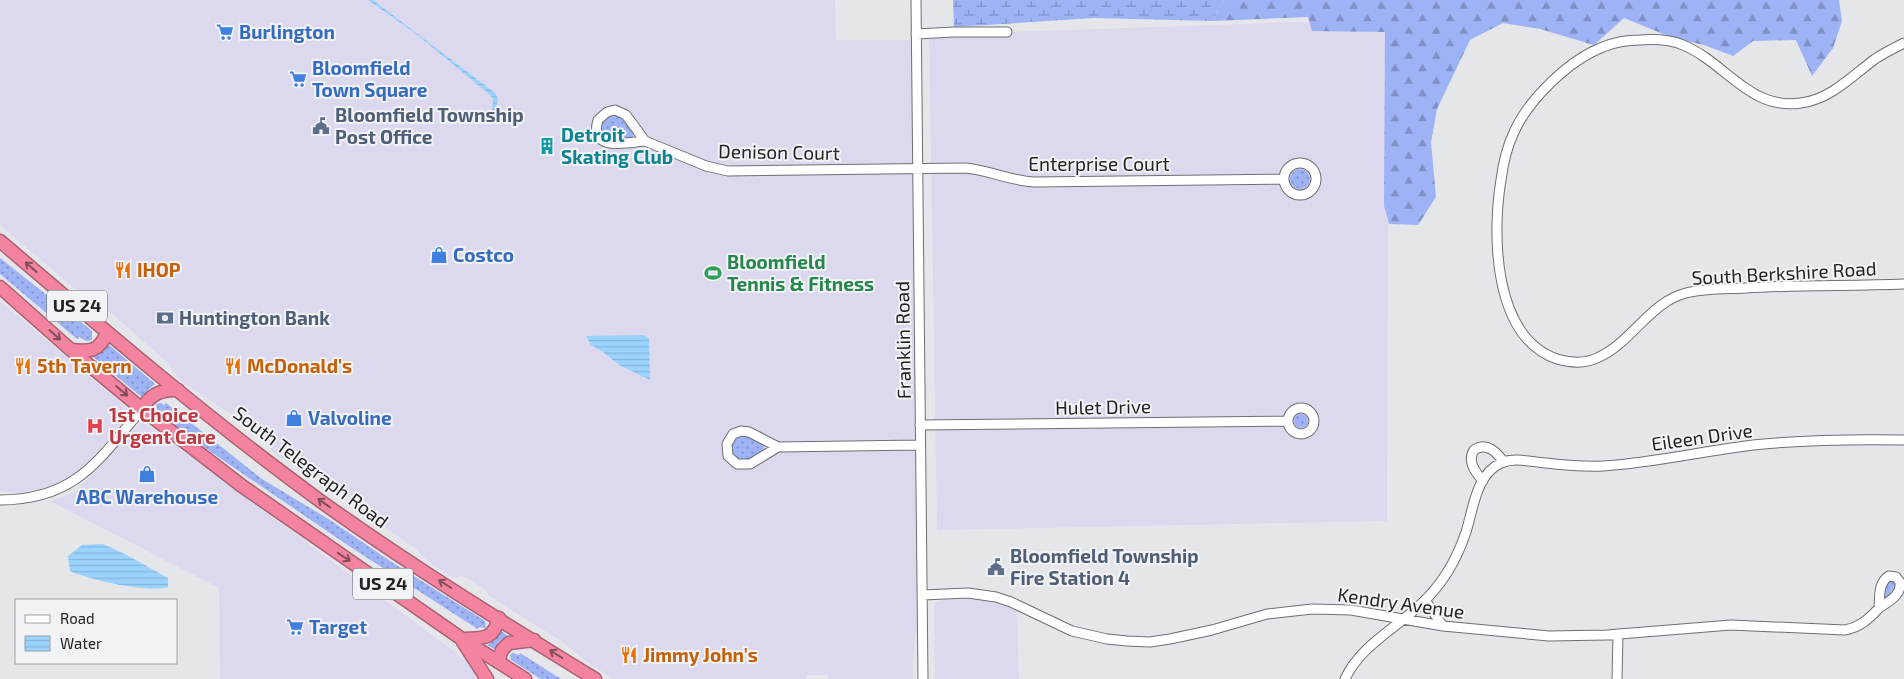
<svg xmlns="http://www.w3.org/2000/svg" width="1904" height="679" font-family="'Exo 2',sans-serif">
	<style>
		.commercial { fill: #dcd9ef }
		.grass { fill: url(#grass-dots) }
		.forest { fill: url(#forest-firs) }
		.wetland { fill: url(#wetland-marsh) }
		.water { fill: url(#water-rules) }
		.lines { fill: none; stroke-linecap: round; stroke-linejoin: round }
		.minor-casing { stroke: #6e6f71; stroke-width: 11 }
		.highway-casing { stroke: #ab6174; stroke-width: 15 }
		.minor { stroke: #fff; stroke-width: 9 }
		.highway { stroke: #f4839f; stroke-width: 12 }
		.oneway { stroke: #814e5b }
		.labels { text-anchor: middle; stroke-width: 4; stroke-linejoin: round; paint-order: stroke }
		.shield { fill: #f2f3f6; stroke: #616163; stroke-width: 1 }
		.shield-label { font-size: 18px; font-weight: bold; fill: #232324 }
		.shop-label { font-size: 19px; font-weight: bold; fill: #366cbe; stroke: #f2f3f6; text-anchor: start }
		.service-label { font-size: 19px; font-weight: bold; fill: #4e5e75; stroke: #f2f3f6; text-anchor: start }
		.culture-label { font-size: 19px; font-weight: bold; fill: #0d838f; stroke: #f2f3f6; text-anchor: start }
		.street-label { font-size: 19px; fill: #232324; stroke: #f2f3f6 }
		.leisure-label { font-size: 19px; font-weight: bold; fill: #27864d; stroke: #f2f3f6; text-anchor: start }
		.food-label { font-size: 19px; font-weight: bold; fill: #c56008; stroke: #f2f3f6; text-anchor: start }
		.health-label { font-size: 19px; font-weight: bold; fill: #be3a42; stroke: #f2f3f6; text-anchor: start }
	</style>
	<defs>
		<pattern id="grass-dots" width="8" height="8" patternUnits="userSpaceOnUse" patternTransform="scale(1.25)"><rect width="8" height="8" fill="#9eb2f6"/><path d="M2 2h.1M6 6h.1" fill="none" stroke="#8090c7" stroke-width="1.8" stroke-linecap="round"/></pattern>
		<pattern id="forest-firs" width="22" height="20" patternUnits="userSpaceOnUse" patternTransform="scale(1.25)"><rect width="22" height="20" fill="#9eb2f6"/><path d="M5 1l3.5 6h-7zM16 11l3.5 6h-7z" fill="#8090c7"/></pattern>
		<pattern id="wetland-marsh" width="20" height="14" patternUnits="userSpaceOnUse" patternTransform="scale(1.25)"><rect width="20" height="14" fill="#9eb2f6"/><path d="M1 5h8M5 5V1M11 12h8M15 12V8" fill="none" stroke="#8090c7"/></pattern>
		<pattern id="water-rules" width="6" height="5" patternUnits="userSpaceOnUse" patternTransform="scale(1.25)"><rect width="6" height="5" fill="#9bd3ff"/><path d="M0 2.5h6" fill="none" stroke="#85b5da"/></pattern>
	</defs>
	<rect width="100%" height="100%" fill="#e5e6e9"/>
	<path class="commercial" d="M0,0H835L836,40H913L921,632L916,633L913,663V679H828V675H806V679H613L584,660L564,643L488,595L486,590L463,576L453,578L427,561L416,549L369,516L340,490L305,466L278,457L261,438L235,417L180,380L169,364L109,311L102,312L0,225Z
		M1389,19L1387,521L937,530L929,32H1007Z
		M0,301L132,412L90,461L70,478L46,488L18,493L0,491Z
		M142,421L466,660L483,679H220L219,588L50,501L74,493Z
		M968,597L1000,602L1017,610L1019,679H935L934,607L936,602L944,599Z"/>
	<path class="grass" d="M616,114C624,117 634,129 633,137C628,138 622,140 617,140C597,141 595,118 616,114Z
		M1290 179a10 10 0 1 1 20 0a10 10 0 1 1-20 0Z
		M0,258L92,331V340L86,341L79,337L77,339L0,274Z
		M108,344L155,384L149,389L143,398L93,357Z
		M161,403L164,405L166,403L262,479L330,520L390,561L485,621L486,628L479,627L477,629L473,626L352,548L227,463L197,442L158,412L156,404Z
		M1294 421a7 7 0 1 1 14 0a7 7 0 1 1-14 0Z
		M740,435L750,436L763,445L764,449C760,452 752,459 747,460C730,464 726,443 740,435Z
		M1889,581H1893L1896,585L1888,596L1884,598V588Z
		M501,631L508,636L501,640L494,649L487,645L495,640Z
		M513,653L519,655L520,653L561,679H541L511,660L510,655Z"/>
	<path class="forest" d="M1224,0H1839L1842,21L1833,48L1812,76L1796,40L1753,41L1733,56L1704,45L1673,38L1624,18L1594,45L1540,29L1503,23L1470,40L1437,109L1431,142L1436,197L1418,225L1389,224L1384,205L1385,32L1312,31L1308,17L1212,21Z"/>
	<path class="wetland" d="M953,0H1224L1212,21L1094,18L954,27Z"/>
	<path class="water" d="M368,0H373L495,93L498,99L495,113L492,112L493,99L489,94L415,33Z
		M643,335L649,338L650,380L619,365L603,352L591,345L586,336Z
		M103,544L125,554L168,578V587C147,593 90,580 70,571L68,556L82,545Z"/>
	<g class="lines">
		<g class="minor-casing">
			<path id="minor" d="M916,0L923,679
				M916,34L954,32H1007
				M1904,43C1894,48 1884,53 1875,59C1852,76 1831,99 1801,103C1750,111 1725,62 1683,45C1669,39 1654,39 1640,40C1627,40 1615,42 1603,47C1569,60 1529,99 1514,132C1507,147 1503,164 1501,180C1492,234 1493,337 1557,359C1571,363 1586,364 1599,357C1632,342 1650,302 1686,293C1705,288 1726,289 1746,288C1799,285 1851,286 1904,284
				M615,110L626,115L645,141C629,142 588,153 598,120L607,112Z
				M645,141L706,166L728,171L965,168C989,170 1010,181 1035,182L1284,179
				M1284 179a16 16 0 1 1 32 0a16 16 0 1 1-32 0Z
				M1288 421a13 13 0 1 1 26 0a13 13 0 1 1-26 0Z
				M920,425L1287,421
				M741,431L749,432L778,447L750,464H737L728,456L727,444L733,434Z
				M778,447L920,445
				M1483,481C1475,472 1467,461 1474,450C1487,441 1497,453 1504,462
				M0,500C75,500 98,461 142,409
				M922,595L968,593L996,597L1011,602L1072,631L1107,639L1127,641L1150,642L1170,639L1212,630L1267,614L1312,609L1351,610L1443,626L1549,636L1607,635L1731,625L1845,630C1860,627 1869,619 1879,608C1880,596 1878,583 1889,576L1896,577L1900,582C1902,595 1889,601 1879,608
				M1425,600L1443,626
				M1345,679C1360,646 1395,629 1420,605C1441,586 1457,559 1466,532C1473,510 1476,474 1501,463C1515,457 1531,462 1546,463C1564,465 1584,467 1603,466C1653,463 1703,451 1753,445C1803,440 1853,439 1904,440
				M1617,679L1618,634"/>
		</g>
		<g class="highway-casing">
			<path id="highway" d="M0,241C104,330 208,419 319,500C408,564 502,622 595,679
				M0,287L71,350L142,409L242,486L462,639L525,679
				M71,350C89,352 100,352 107,332
				M142,409C150,394 162,389 178,390
				M462,639C482,638 493,641 499,618
				M463,642L487,679
				M498,662L502,650L509,643L534,640"/>
		</g>
		<use href="#minor" class="minor"/>
		<use href="#highway" class="highway"/>
	</g>
	<defs><path id="oneway-shaft" d="M-6 0H5M1.5-3L5.5 0L1.5 3" fill="none" stroke-width="1.6" stroke-linecap="round" stroke-linejoin="round" transform="scale(1.25)"/></defs>
	<g class="oneway">
		<use href="#oneway-shaft" transform="translate(31 267) rotate(-139)"/>
		<use href="#oneway-shaft" transform="translate(55 335) rotate(42)"/>
		<use href="#oneway-shaft" transform="translate(122 391) rotate(40)"/>
		<use href="#oneway-shaft" transform="translate(324 503) rotate(-144)"/>
		<use href="#oneway-shaft" transform="translate(344 557) rotate(34)"/>
		<use href="#oneway-shaft" transform="translate(445 584) rotate(-148)"/>
		<use href="#oneway-shaft" transform="translate(556 654) rotate(-148)"/>
	</g>
	<defs>
		<g id="supermarket-bare" transform="scale(1.35)"><path d="M-6-5.5h2.5l.6 2H6L4.5 2H-2.5L-4.4-4H-6ZM-1.5 3.2a1.3 1.3 0 1 0 .1 0ZM3 3.2a1.3 1.3 0 1 0 .1 0Z" fill="#3f7fe0" stroke="#f2f3f6" stroke-width="2.5" paint-order="stroke"/></g>
		<g id="civic-bare" transform="scale(1.35)"><path d="M-.6-6.5H3V-4.5H.6V-3L4-1V1h2V6H-6V1h2V-1L-.6-3ZM-1.2 2.5V6h2.4V2.5Z" fill="#5c6f8a" stroke="#f2f3f6" stroke-width="2.5" paint-order="stroke"/></g>
		<g id="building-bare" transform="scale(1.35)"><path d="M-4-6H4V6H1V3H-1V6H-4ZM-2.5-4.3h1.7v1.8h-1.7ZM.8-4.3h1.7v1.8H.8ZM-2.5-1h1.7V.8h-1.7ZM.8-1h1.7V.8H.8Z" fill="#0f9aa8" stroke="#f2f3f6" stroke-width="2.5" paint-order="stroke"/></g>
		<g id="shop-bare" transform="scale(1.35)"><path d="M-5-2.5h2.3a2.7 3.5 0 0 1 5.4 0H5L5.5 6h-11ZM-1.5-2.5h3a1.5 2.3 0 0 0-3 0Z" fill="#3f7fe0" stroke="#f2f3f6" stroke-width="2.5" paint-order="stroke"/></g>
		<g id="restaurant-bare" transform="scale(1.35)"><path d="M-5-6h1v4h1v-4h1v4h1v-4h1v5L-1.5 .5V6h-2V.5L-5-1ZM5-6V6H3V1.5H1.5Q1.5-4 5-6Z" fill="#e8710a" stroke="#f2f3f6" stroke-width="2.5" paint-order="stroke"/></g>
		<g id="stadium-bare" transform="scale(1.35)"><path d="M0-5a6.5 5 0 1 0 0 10a6.5 5 0 1 0 0-10ZM-3.5-1.8h7v3.6h-7Z" fill="#2e9e5b" stroke="#f2f3f6" stroke-width="2.5" paint-order="stroke"/></g>
		<g id="bank-bare" transform="scale(1.35)"><path d="M-6-4H6V4H-6ZM0-2.3a2.3 2.3 0 1 0 0 4.6a2.3 2.3 0 1 0 0-4.6Z" fill="#5c6f8a" stroke="#f2f3f6" stroke-width="2.5" paint-order="stroke"/></g>
		<g id="hospital-bare" transform="scale(1.35)"><path d="M-5-5h3v3.5h4V-5h3V5h-3V1.5h-4V5h-3Z" fill="#e0444e" stroke="#f2f3f6" stroke-width="2.5" paint-order="stroke"/></g>
	</defs>
	<g fill-rule="evenodd">
		<use href="#supermarket-bare" x="225" y="32"/>
		<use href="#supermarket-bare" x="298" y="79"/>
		<use href="#civic-bare" x="321" y="126"/>
		<use href="#building-bare" x="547" y="146"/>
		<use href="#shop-bare" x="439" y="255"/>
		<use href="#restaurant-bare" x="123" y="270"/>
		<use href="#stadium-bare" x="713" y="273"/>
		<use href="#bank-bare" x="165" y="318"/>
		<use href="#restaurant-bare" x="23" y="366"/>
		<use href="#restaurant-bare" x="233" y="366"/>
		<use href="#shop-bare" x="294" y="418"/>
		<use href="#hospital-bare" x="95" y="426"/>
		<use href="#shop-bare" x="147" y="474"/>
		<use href="#civic-bare" x="996" y="567"/>
		<use href="#supermarket-bare" x="295" y="627"/>
		<use href="#restaurant-bare" x="629" y="655"/>
	</g>
	<g class="labels">
		<g class="shield">
			<rect x="47" y="290.5" width="60" height="31" rx="4"/>
			<rect x="353" y="568.5" width="60" height="31" rx="4"/>
		</g>
		<g class="shield-label">
			<text x="77" y="312">US 24</text>
			<text x="383" y="590">US 24</text>
		</g>
		<g class="shop-label">
			<text x="239" y="39">Burlington</text>
			<text x="312" y="75">Bloomfield<tspan x="312" dy="22">Town Square</tspan></text>
			<text x="453" y="262">Costco</text>
			<text x="308" y="425">Valvoline</text>
			<text x="147" y="504" text-anchor="middle">ABC Warehouse</text>
			<text x="309" y="634">Target</text>
		</g>
		<g class="service-label">
			<text x="335" y="122">Bloomfield Township<tspan x="335" dy="22">Post Office</tspan></text>
			<text x="179" y="325">Huntington Bank</text>
			<text x="1010" y="563">Bloomfield Township<tspan x="1010" dy="22">Fire Station 4</tspan></text>
		</g>
		<g class="culture-label">
			<text x="561" y="142">Detroit<tspan x="561" dy="22">Skating Club</tspan></text>
		</g>
		<g class="street-label">
			<text transform="translate(779 152) rotate(1)" y="7">Denison Court</text>
			<text x="1099" y="171">Enterprise Court</text>
			<text transform="translate(1784 273) rotate(-3)" y="7">South Berkshire Road</text>
			<text transform="translate(903 340) rotate(-91)" y="7">Franklin Road</text>
			<text transform="translate(1103 407) rotate(-1)" y="7">Hulet Drive</text>
			<text transform="translate(1702 437) rotate(-8)" y="7">Eileen Drive</text>
			<text transform="translate(311 467) rotate(37)" y="7">South Telegraph Road</text>
			<text transform="translate(1401 603) rotate(8)" y="7">Kendry Avenue</text>
		</g>
		<g class="leisure-label">
			<text x="727" y="269">Bloomfield<tspan x="727" dy="22">Tennis &amp; Fitness</tspan></text>
		</g>
		<g class="food-label">
			<text x="137" y="277">IHOP</text>
			<text x="37" y="373">5th Tavern</text>
			<text x="247" y="373">McDonald's</text>
			<text x="643" y="662">Jimmy John's</text>
		</g>
		<g class="health-label">
			<text x="109" y="422">1st Choice<tspan x="109" dy="22">Urgent Care</tspan></text>
		</g>
	</g>
	<rect x="15" y="599" width="162" height="65" fill="#f2f3f6" stroke="#9fa0a2"/>
	<rect x="25" y="615" width="25" height="8" fill="#ffffff" stroke="#9fa0a2"/>
	<text x="60" y="624" font-size="15" fill="#232324">Road</text>
	<rect x="25" y="636" width="25" height="15" fill="url(#water-rules)" stroke="#9fa0a2"/>
	<text x="60" y="649" font-size="15" fill="#232324">Water</text>
</svg>
